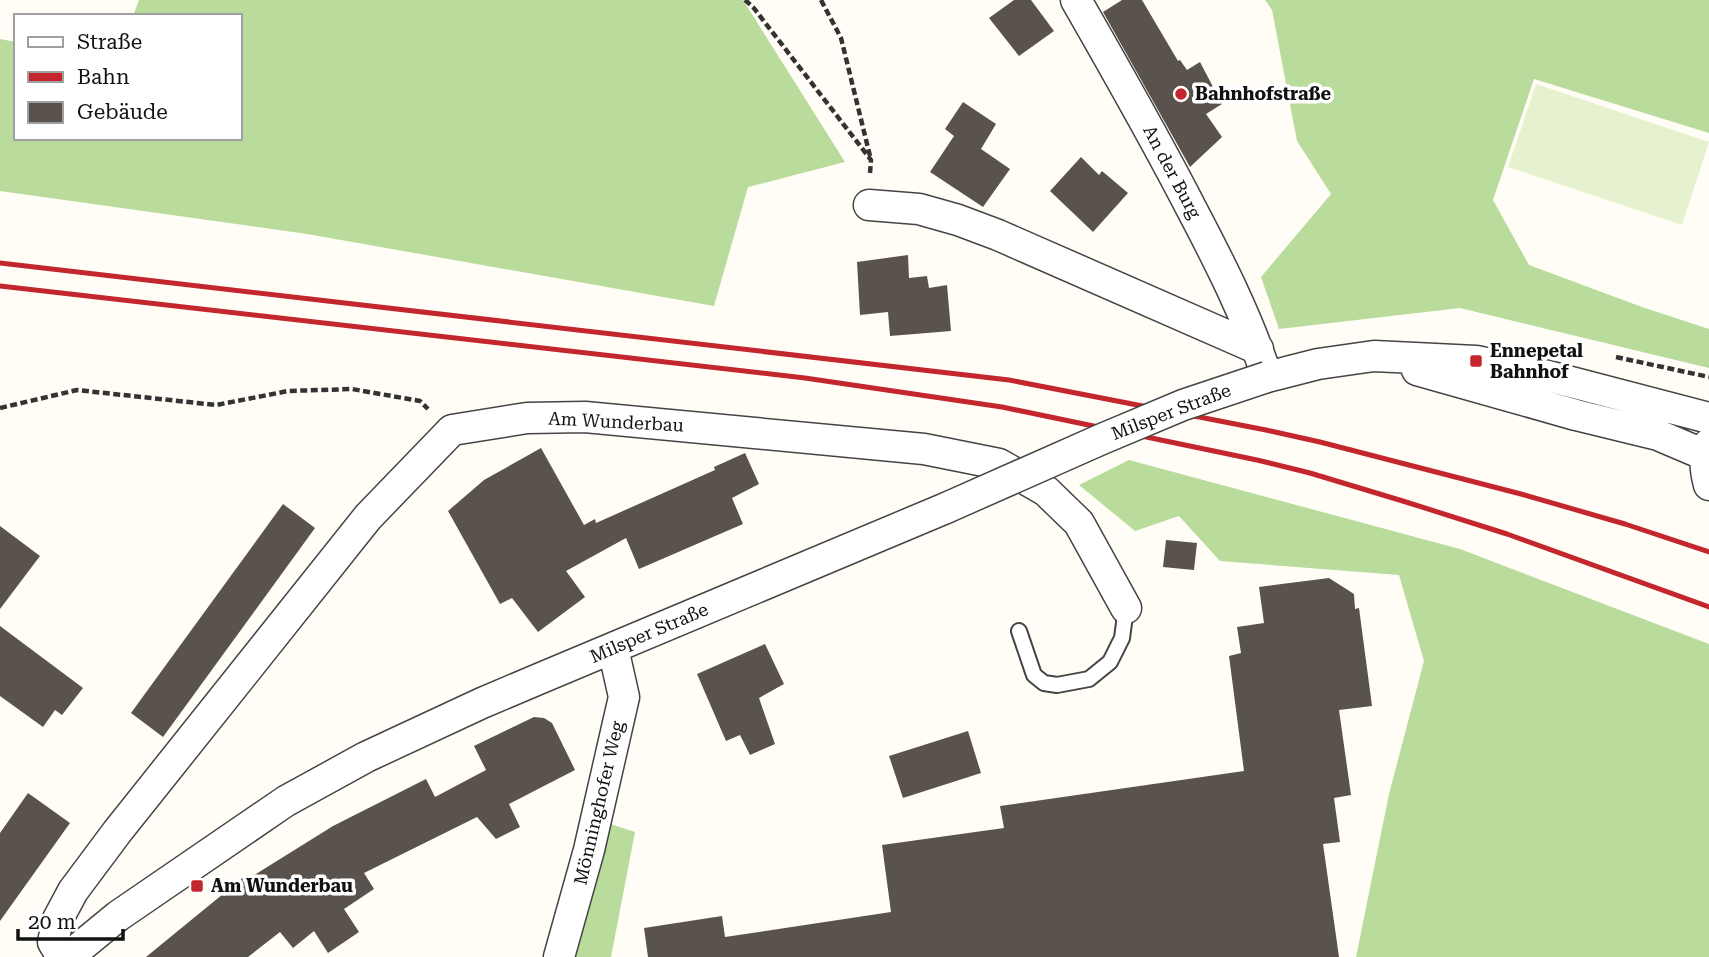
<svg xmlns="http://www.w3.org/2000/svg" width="1709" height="957" font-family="'Roboto Serif',serif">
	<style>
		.forest { fill: #b9dc9c }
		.pitch { fill: #e6f2cf }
		.building { fill: #5a524d }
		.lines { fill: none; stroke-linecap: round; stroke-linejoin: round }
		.service-casing { stroke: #444; stroke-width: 18 }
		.minor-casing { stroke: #444; stroke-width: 33 }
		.path { stroke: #333; stroke-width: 4.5; stroke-dasharray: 7 3.5; stroke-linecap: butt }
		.service { stroke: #fff; stroke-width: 14 }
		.minor { stroke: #fff; stroke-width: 30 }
		.rail { stroke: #c4262e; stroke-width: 5 }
		.minor-bridge-casing { stroke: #444; stroke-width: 33; stroke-linecap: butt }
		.minor-bridge { stroke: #fff; stroke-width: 30 }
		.poi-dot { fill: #c4262e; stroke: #fff; stroke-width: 2.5 }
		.labels { text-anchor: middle; stroke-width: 7; stroke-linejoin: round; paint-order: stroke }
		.poi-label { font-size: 18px; font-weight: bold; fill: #111; stroke: #fff; text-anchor: start }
		.street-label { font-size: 18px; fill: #111; stroke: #fff }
	</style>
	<rect width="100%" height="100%" fill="#fffdf5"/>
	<path class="forest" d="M139,0H743L845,162L748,187L714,306L307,234L0,191V39L16,42V138H240V16H133Z
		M1265,0H1709V133L1534,79L1493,200L1529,265L1642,307L1709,329V368L1460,308L1279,329L1261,277L1331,194L1297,141L1272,10Z
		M1129,460L1460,549L1709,644V957H1356L1389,794L1424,661L1399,575L1220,561L1179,516L1135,531L1079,485Z
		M598,820L635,832L611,957H566Z"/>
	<path class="pitch" d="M1536,84L1709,142L1682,225L1508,167Z"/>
	<path class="building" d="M1014,0H1031L1054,31L1019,56L989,18Z
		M1122,0H1142L1178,61L1180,60L1187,70L1200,62L1222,104L1206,114L1222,137L1190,167L1103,12Z
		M963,102L996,124L981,149L1010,169L983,207L930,172L954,136L945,129Z
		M1081,157L1099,175L1102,171L1128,193L1093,232L1050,191Z
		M908,255L909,278L927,276L929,288L947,285L951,331L890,336L888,312L860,315L857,262Z
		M541,448L584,525L595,519L596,523L715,470L714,467L745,453L759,484L732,498L743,524L639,569L626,538L566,571L585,597L538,632L512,598L500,604L448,511L484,480Z
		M283,504L315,528L163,737L131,713Z
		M0,526L40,556L0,609Z
		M1166,540L1197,543L1194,570L1163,567Z
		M1329,578L1354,594L1355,609L1359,608L1372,706L1339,710L1351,795L1334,798L1340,842L1323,844L1339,957H648L644,928L722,916L725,937L891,912L882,845L1004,828L1000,806L1244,771L1229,656L1241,653L1237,627L1264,623L1259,587Z
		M0,626L83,688L62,715L55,710L43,727L0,696Z
		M765,644L784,684L759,698L775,744L750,755L740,735L726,741L697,674Z
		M534,717L544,718L552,723L575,770L509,804L520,827L496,839L477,817L364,873L374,889L344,909L359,932L328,953L314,931L293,948L280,932L248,957H146L245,876L248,879L333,826L426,779L435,797L486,770L474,746Z
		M968,731L981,773L903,798L889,756Z
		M28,793L70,823L0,921V833Z"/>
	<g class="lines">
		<g class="service-casing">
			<path id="service" d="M1019,631L1034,675L1044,683L1057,685L1089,679L1110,662L1122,638L1126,608"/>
		</g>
		<g class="minor-casing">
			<path id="minor" d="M1076,0C1115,68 1154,136 1190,206C1219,261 1248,318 1267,377L1318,364L1374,356L1476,361L1548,376L1709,418
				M869,205L919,209L958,220L998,235L1258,349
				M1417,370L1576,415L1658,435L1705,455
				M1709,444C1704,459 1705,470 1709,485
				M62,957L53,942L58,919L73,891L117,832L368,517L452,430L527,418L585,417L924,449L999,464L1046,491L1079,523L1126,608
				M68,957L118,916L286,801L366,757L482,703L541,678L946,508
				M559,957L589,850L624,697L613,648"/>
		</g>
		<path class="path" d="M745,0L753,7L871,160L870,173
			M821,0L841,38L870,156
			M1616,357L1709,377
			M0,408L77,390L216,405L288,391L352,389L420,401L428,409"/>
		<use href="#service" class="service"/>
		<use href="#minor" class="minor"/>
		<path class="rail" d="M0,263L1009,380L1266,430L1320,442L1521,494L1625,524L1709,552
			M0,286L805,378L1002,407L1257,460L1310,473L1406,502L1507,534L1709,607"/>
		<g class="minor-bridge-casing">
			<path id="minor-bridge" d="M946,508L1102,439L1183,405L1267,377"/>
		</g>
		<use href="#minor-bridge" class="minor-bridge"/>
	</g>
	<g class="poi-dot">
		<circle cx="1181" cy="94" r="7"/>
		<rect x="1469" y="354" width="14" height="14" rx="3.5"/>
		<rect x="190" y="879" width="14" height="14" rx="3.5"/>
	</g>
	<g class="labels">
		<g class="poi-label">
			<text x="1195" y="100">Bahnhofstraße</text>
			<text x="1490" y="357">Ennepetal<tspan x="1490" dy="21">Bahnhof</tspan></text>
			<text x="211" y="892">Am Wunderbau</text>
		</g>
		<g class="street-label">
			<text transform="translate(1172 172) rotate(62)" y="6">An der Burg</text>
			<text transform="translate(1171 412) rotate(-21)" y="6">Milsper Straße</text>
			<text transform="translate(616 422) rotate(3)" y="6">Am Wunderbau</text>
			<text transform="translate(649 633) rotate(-23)" y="6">Milsper Straße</text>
			<text transform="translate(599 803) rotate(-77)" y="6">Mönninghofer Weg</text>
		</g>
	</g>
	<rect x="14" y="14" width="228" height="126" fill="#ffffff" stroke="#a0a0a0" stroke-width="2"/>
	<rect x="28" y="37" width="35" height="10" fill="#ffffff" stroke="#a0a0a0" stroke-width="2"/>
	<text x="77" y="49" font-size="21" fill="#111111">Straße</text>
	<rect x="28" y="72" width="35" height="10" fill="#c4262e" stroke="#a0a0a0" stroke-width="2"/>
	<text x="77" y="84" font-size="21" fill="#111111">Bahn</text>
	<rect x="28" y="102" width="35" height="21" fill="#5a524d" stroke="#a0a0a0" stroke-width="2"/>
	<text x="77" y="119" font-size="21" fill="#111111">Gebäude</text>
	<path d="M18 929v10h105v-10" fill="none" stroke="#111111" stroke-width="3.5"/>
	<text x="28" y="929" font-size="21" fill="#111111" stroke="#ffffff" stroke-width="5" paint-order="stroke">20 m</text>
</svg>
